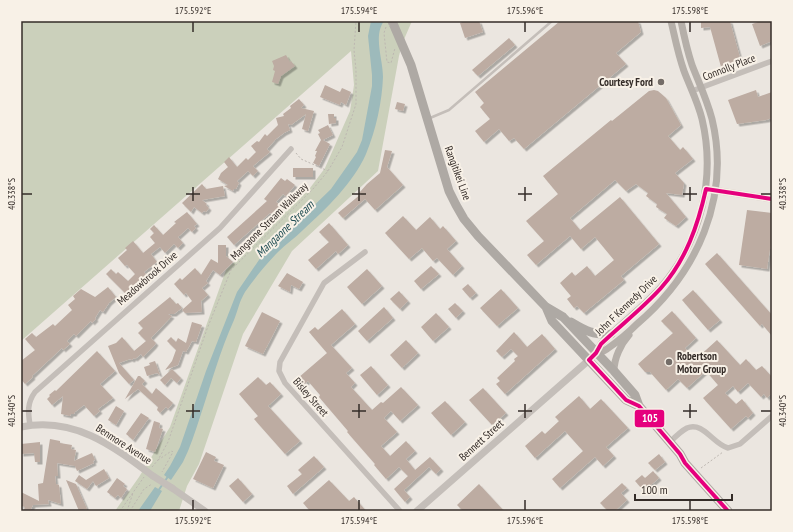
<svg xmlns="http://www.w3.org/2000/svg" width="793" height="532" font-family="'PT Sans Narrow',sans-serif">
	<style>
		.green { fill: #cbd0bb }
		.water { fill: #9dbabb }
		.lines { fill: none; stroke-linecap: round; stroke-linejoin: round }
		.stream { stroke: #9dbabb; stroke-width: 2 }
		.building { fill: #bdaca2; filter: url(#shadow) }
		.path { stroke: #bdb7b1; stroke-width: 1; stroke-dasharray: 2 2; stroke-linecap: butt }
		.service { stroke: #c4beb9; stroke-width: 2.5 }
		.minor { stroke: #c4beb9; stroke-width: 5.5 }
		.tertiary { stroke: #c4beb9; stroke-width: 7 }
		.secondary { stroke: #b5afa9; stroke-width: 7 }
		.trunk { stroke: #aea9a4; stroke-width: 9 }
		.path-bridge { stroke: #bdb7b1; stroke-width: 1; stroke-dasharray: 2 2; stroke-linecap: butt }
		.tertiary-bridge { stroke: #c4beb9; stroke-width: 7 }
		.bus-1-casing { stroke: #f8f1e7; stroke-width: 7 }
		.bus-1 { stroke: #e5007d; stroke-width: 4 }
		.ticks { fill: none; stroke: #342c28; stroke-width: 1.5 }
		.poi-dot { fill: #746d68; stroke: #f8f1e7; stroke-width: 1.5 }
		.labels { text-anchor: middle; stroke-width: 4; stroke-linejoin: round; paint-order: stroke }
		.street-label { font-size: 11px; fill: #342c28; stroke: #f8f1e7 }
		.poi-label { font-size: 11px; font-weight: bold; fill: #342c28; stroke: #f8f1e7; text-anchor: end }
		.water-label { font-size: 12px; font-style: italic; fill: #204d53; stroke: #f8f1e7 }
		.line-badge { stroke: #f8f1e7; stroke-width: 1.5 }
		.badge-label { font-size: 11px; text-anchor: middle; font-weight: bold; fill: #fff }
		.neatline { fill: none; stroke: #342c28; stroke-width: 1.5 }
		.ticks-label { font-size: 10px; text-anchor: middle; fill: #342c28 }
	</style>
	<defs>
		<filter id="shadow"><feDropShadow dx="2.5" dy="2.5" stdDeviation="0" flood-color="#0004"/></filter>
	</defs>
	<rect width="100%" height="100%" fill="#ebe6e0"/>
	<path class="green" d="M21,21H412L402,44L399,56L378,171L292,251L243,334L199,464L187,486L179,511H115L139,477L170,427L226,270L310,188L325,168L350,111L354,85L351,51L21,341Z"/>
	<path class="water" d="M371,21H384C373,36 383,59 383,77C382,102 376,130 366,154C353,183 327,208 303,230C295,238 286,244 278,252C266,264 255,278 245,292C239,302 238,310 234,320C220,351 211,384 200,417C195,432 190,448 183,462C179,468 175,474 171,480L164,475L170,466L180,447L206,371L237,292L261,257L331,189L357,152L362,140L372,86V75L368,36Z
		M155,487L162,491L150,511H138Z"/>
	<g class="lines">
		<path class="stream" d="M158,491L169,475"/>
	</g>
	<path class="building" d="M465,21H479L483,32L465,38L460,23Z
		M560,21H638L641,32L616,53L626,64L524,149L514,138L509,141L499,129L484,142L475,131L490,119L480,107L484,103L475,92Z
		M701,21H730L741,61L721,67L710,27L701,28Z
		M761,21H772V41L760,46L752,24Z
		M509,38L515,45L478,76L472,70Z
		M286,55L290,62L291,61L295,66L281,76L278,84L272,82L275,71L273,70L274,66L272,61Z
		M325,85L340,92L342,88L351,92L346,105L341,102L340,105L320,97Z
		M654,90L658,91L666,98L681,125L668,136L680,150L683,147L693,159L675,173L684,183L682,195L666,193L686,217L676,226L664,218L667,214L656,207L657,204L646,196L648,193L636,184L626,191L615,180L570,218L580,230L620,197L659,244L621,276L624,280L584,313L577,306L574,308L567,299L571,296L560,283L572,272L575,276L587,266L595,276L614,260L595,237L581,249L570,236L536,265L527,255L544,241L526,221L558,194L543,176L611,120L612,121L649,91Z
		M756,90L758,97L772,92V118L766,120L737,124L728,100Z
		M299,99L304,105L301,108L314,111L308,131L302,129L306,114L291,125L288,124L290,130L284,133L276,139L267,149L270,152L253,166L258,171L253,176L248,171L237,181L239,183L236,189H234L233,191L224,186L228,185L218,179L221,173L228,167L224,162L229,157L237,167L246,158L248,160L256,152L251,146L257,141L259,142L265,134L267,136L278,125L276,118L284,116L283,114L291,108L290,106Z
		M397,102L405,104L403,111L395,109Z
		M328,114H334V118H336V123L329,124Z
		M328,125L333,135L323,140L330,144L319,166L313,163L316,157L315,156L317,151H315L321,140L318,134L320,133L318,130Z
		M385,150L392,151L387,167L403,185L375,210L365,199L343,218L338,213L361,194L359,193L367,184L380,173Z
		M293,168H313V177H293Z
		M281,178L285,181L287,179L295,185L286,196L283,194L276,202L282,206L274,216L270,213L234,245L227,237L267,201L264,199Z
		M202,184L206,189L223,186L225,196L202,200L207,204L206,205L209,208L206,212L204,211L202,213L194,207L191,212L182,203Z
		M747,210L772,213V236L767,269L739,265Z
		M187,212L197,224L194,226L196,228L192,232L188,228L178,237L183,243L178,248L174,244L165,253L160,247L151,254L157,262L144,272L147,275L141,281L140,279L126,294L106,274L111,269L116,274L118,272L128,281L135,274L127,265L125,266L118,258L127,250L125,248L133,241L143,253L155,243L150,237L154,233L150,229L154,225L163,235L176,223L174,222Z
		M403,216L416,230L430,217L440,229L443,226L456,241L447,249L462,266L453,275L437,258L433,261L422,248L409,259L385,233Z
		M329,223L348,245L338,254L336,251L316,269L308,260L329,242L319,232Z
		M218,245H226V256L233,262L220,275L213,270L206,281L208,283L202,288L208,295L201,301L202,312L185,313L182,310L192,301L186,293L184,295L174,284L180,278L182,280L195,268L201,275L211,259L218,263Z
		M717,253L772,315V336L762,324L760,326L705,264Z
		M431,266L439,274L421,289L414,281Z
		M367,269L382,286L362,304L347,287Z
		M287,273L303,282L299,289L291,285L290,292L278,286Z
		M468,284L476,293L470,298L462,289Z
		M108,287L116,297L109,303L103,312L100,310L95,318L96,319L92,323L91,321L76,336L74,334L67,341L70,344L63,350L62,348L32,376L33,377L25,384L21,379V361L35,350L25,339L32,333L36,337L53,324L55,326L72,310L68,305L75,299L73,296L81,289L95,297Z
		M501,289L518,308L497,326L480,308Z
		M693,290L720,320L708,330L682,300Z
		M399,291L408,301L400,309L390,299Z
		M170,297L176,304L178,303L182,308L174,314H168L172,316L151,338L156,343L154,346L143,357L141,354L135,359L134,358L132,360L130,359L119,363L134,380L129,384L119,373L108,346L116,343L122,337L134,351L146,341L138,333L143,328L138,323Z
		M455,303L463,311L456,318L448,309Z
		M384,307L393,318L367,341L358,331Z
		M342,309L355,324L331,345L352,368L346,373L355,383L351,387L372,410L381,402L383,403L401,387L418,405L400,421L391,411L384,418L397,432L381,446L390,456L406,441L415,451L406,459L415,470L430,457L441,469L436,474L429,467L404,490L410,497L405,502L394,489L408,476L399,467L386,479L374,465L375,464L347,432L348,431L319,397L320,395L308,381L304,384L298,378L327,353L309,332L315,327L318,330Z
		M672,311L696,338L685,348L696,359L717,340L740,365L746,359L756,370L762,366L772,377V393L767,398L764,394L761,397L748,383L738,392L733,386L725,393L736,404L742,399L753,413L748,418L746,416L731,429L703,398L718,385L706,371L687,388L678,379L666,390L650,372H645L638,364L673,333L661,321Z
		M262,312L280,321L263,354L245,346Z
		M436,313L449,327L433,341L421,327Z
		M192,322L202,325L196,342L192,341L186,352L183,351L178,365L165,370L172,361L176,350L167,341L171,337L176,342L178,338L186,343Z
		M514,332L527,347L542,334L555,349L505,394L496,384L500,381L497,378L515,361L514,359L518,356L511,349L502,357L496,351Z
		M406,340L418,353L402,368L390,355Z
		M97,351L115,371L100,384L113,398L98,409L100,411L94,416L84,405L75,412L74,414H71L70,416L61,414L63,396L52,405L47,399L50,396L49,395L55,390L56,391Z
		M155,361L160,375L157,373L147,376L144,367L150,365L149,363Z
		M371,366L388,385L377,395L360,375Z
		M172,369L181,378L177,383L171,378L165,385L160,380Z
		M138,376H140L145,381L142,384L152,394L156,388L173,403L168,409L166,407L160,413L157,410L158,407L138,389L125,399Z
		M258,377L266,385L270,382L281,394L268,406L300,441L285,454L254,419L258,416L239,394Z
		M483,388L506,413L492,425L469,400Z
		M579,396L590,409L601,399L628,428L606,447L614,456L603,466L595,457L560,488L552,479L583,451L565,431L535,458L525,446L542,431L545,434L559,421L555,417Z
		M445,401L465,422L451,435L431,413Z
		M116,406L124,411L116,425L108,420Z
		M141,413L149,418L133,440L126,434Z
		M154,421L160,423L159,428L163,429L155,452L146,449Z
		M50,439L60,441V443L72,445L71,449L76,450L74,461L92,453L95,460L93,461L94,463L77,471L75,466L57,463L58,476H55L56,484L59,485L61,504L48,500L49,504L33,505L30,511H27L24,510L25,507L21,506V492L39,501L38,484L43,483Z
		M40,442V462H35L34,453L21,454V444Z
		M206,452L216,457L214,461L224,465L213,488L193,479Z
		M659,454L665,462L655,470L648,463Z
		M314,456L324,467L293,494L287,486L302,474L298,470Z
		M104,469L109,478L96,486L93,481L87,489L75,481L79,475L86,480Z
		M653,471L659,478L644,491L635,481L642,475L645,478Z
		M117,478L125,484L123,486L127,489L121,498L118,495L115,498L107,492Z
		M238,478L252,494L243,502L229,486Z
		M66,480L76,484L87,509L79,511Z
		M329,480L349,501L354,497L366,511H310L303,503Z
		M622,483L627,488L621,493L627,500L615,511H608L600,503Z
		M479,484L504,511H463L457,505Z"/>
	<g class="lines">
		<path class="path" d="M386,27L384,33L387,62L391,63L395,48
			M296,153L301,159L328,171
			M158,460L170,452L172,451L173,452L162,472
			M152,467L158,460L168,442L207,329L231,270L313,189L328,171L342,147L356,104V70L354,50L356,21
			M701,468L723,452
			M120,511L144,477
			M127,511L133,493
			M130,511L144,489L152,484"/>
		<path class="service" d="M430,118L449,110L552,21"/>
		<path class="minor" d="M692,91L772,61
			M365,252L324,283L280,362L279,371L285,383L400,511
			M30,425C28,412 27,403 35,392L220,228L291,149
			M670,442C675,437 681,431 687,428C703,421 713,444 728,448L740,444L772,416"/>
		<path class="tertiary" d="M706,189L772,199
			M21,427C74,416 113,446 153,476
			M172,488L205,511
			M417,511L589,360"/>
		<path class="secondary" d="M596,353L601,344C620,324 644,307 662,286C701,240 716,178 702,119C698,102 690,87 684,71C678,54 675,38 671,21
			M589,360C591,358 593,355 596,354C599,352 603,352 607,349C617,342 628,333 637,324C697,273 731,198 712,119C707,100 699,83 692,65C687,50 684,36 681,21
			M614,371C614,358 621,344 629,335"/>
		<path class="trunk" d="M392,21L411,65L449,191L456,205L464,219L478,236L546,307L563,317L614,371L635,395L639,406L680,454L685,463L728,511
			M546,307L552,321L626,400L639,406
			M571,322C586,331 593,335 611,334"/>
		<path class="path-bridge" d="M387,21L391,28"/>
		<path class="tertiary-bridge" d="M153,476L172,488"/>
		<g class="bus-1-casing">
			<path id="bus-1" d="M728,511L685,463L680,454L639,406L626,400L589,360L596,353L601,344C621,325 643,308 661,288C686,260 698,225 706,189L772,199"/>
		</g>
		<use href="#bus-1" class="bus-1"/>
	</g>
	<path class="ticks" d="M193,22V32M359,22V32M525,22V32M690,22V32M193,187V201M359,187V201M525,187V201M690,187V201M22,194H32M186,194H200M352,194H366M518,194H532M683,194H697M761,194H771M193,404V418M359,404V418M525,404V418M690,404V418M22,411H32M186,411H200M352,411H366M518,411H532M683,411H697M761,411H771M193,500V510M359,500V510M525,500V510M690,500V510"/>
	<g class="poi-dot">
		<circle cx="661" cy="82" r="4"/>
		<circle cx="669" cy="362" r="4"/>
	</g>
	<g class="labels">
		<g class="street-label">
			<text transform="translate(729 67) rotate(-21)" y="4">Connolly Place</text>
			<text transform="translate(458 173) rotate(70)" y="4">Rangitikei Line</text>
			<text transform="translate(269 221) rotate(-45)" y="4">Mangaone Stream Walkway</text>
			<text transform="translate(147 278) rotate(-41)" y="4">Meadowbrook Drive</text>
			<text transform="translate(626 305) rotate(-44)" y="4">John F Kennedy Drive</text>
			<text transform="translate(311 397) rotate(49)" y="4">Bisley Street</text>
			<text transform="translate(481 440) rotate(-42)" y="4">Bennett Street</text>
			<text transform="translate(124 444) rotate(33)" y="4">Benmore Avenue</text>
		</g>
		<g class="poi-label">
			<text x="653" y="86">Courtesy Ford</text>
			<text x="677" y="360" text-anchor="start">Robertson<tspan x="677" dy="13">Motor Group</tspan></text>
		</g>
		<g class="water-label">
			<text transform="translate(285 229) rotate(-44)" y="4">Mangaone Stream</text>
		</g>
	</g>
	<rect class="line-badge" x="634" y="409" width="31" height="19" rx="4" fill="#e5007d"/>
	<g class="badge-label">
		<text x="650" y="422">105</text>
	</g>
	<rect width="793" height="532" fill="none" stroke="#f8f1e7" stroke-width="44"/>
	<path d="M635 494v6h97v-6" fill="none" stroke="#342c28" stroke-width="2"/>
	<text x="641" y="494" font-size="12" fill="#342c28" stroke="#f8f1e7" stroke-width="3" paint-order="stroke">100 m</text>
	<rect x="22" y="22" width="749" height="488" class="neatline"/>
	<g class="ticks-label">
		<text x="193" y="14">175.592°E</text>
		<text x="359" y="14">175.594°E</text>
		<text x="525" y="14">175.596°E</text>
		<text x="690" y="14">175.598°E</text>
		<text transform="translate(11 194) rotate(-90)" y="4">40.338°S</text>
		<text transform="translate(782 194) rotate(-90)" y="4">40.338°S</text>
		<text transform="translate(11 411) rotate(-90)" y="4">40.340°S</text>
		<text transform="translate(782 411) rotate(-90)" y="4">40.340°S</text>
		<text x="193" y="524">175.592°E</text>
		<text x="359" y="524">175.594°E</text>
		<text x="525" y="524">175.596°E</text>
		<text x="690" y="524">175.598°E</text>
	</g>
</svg>
